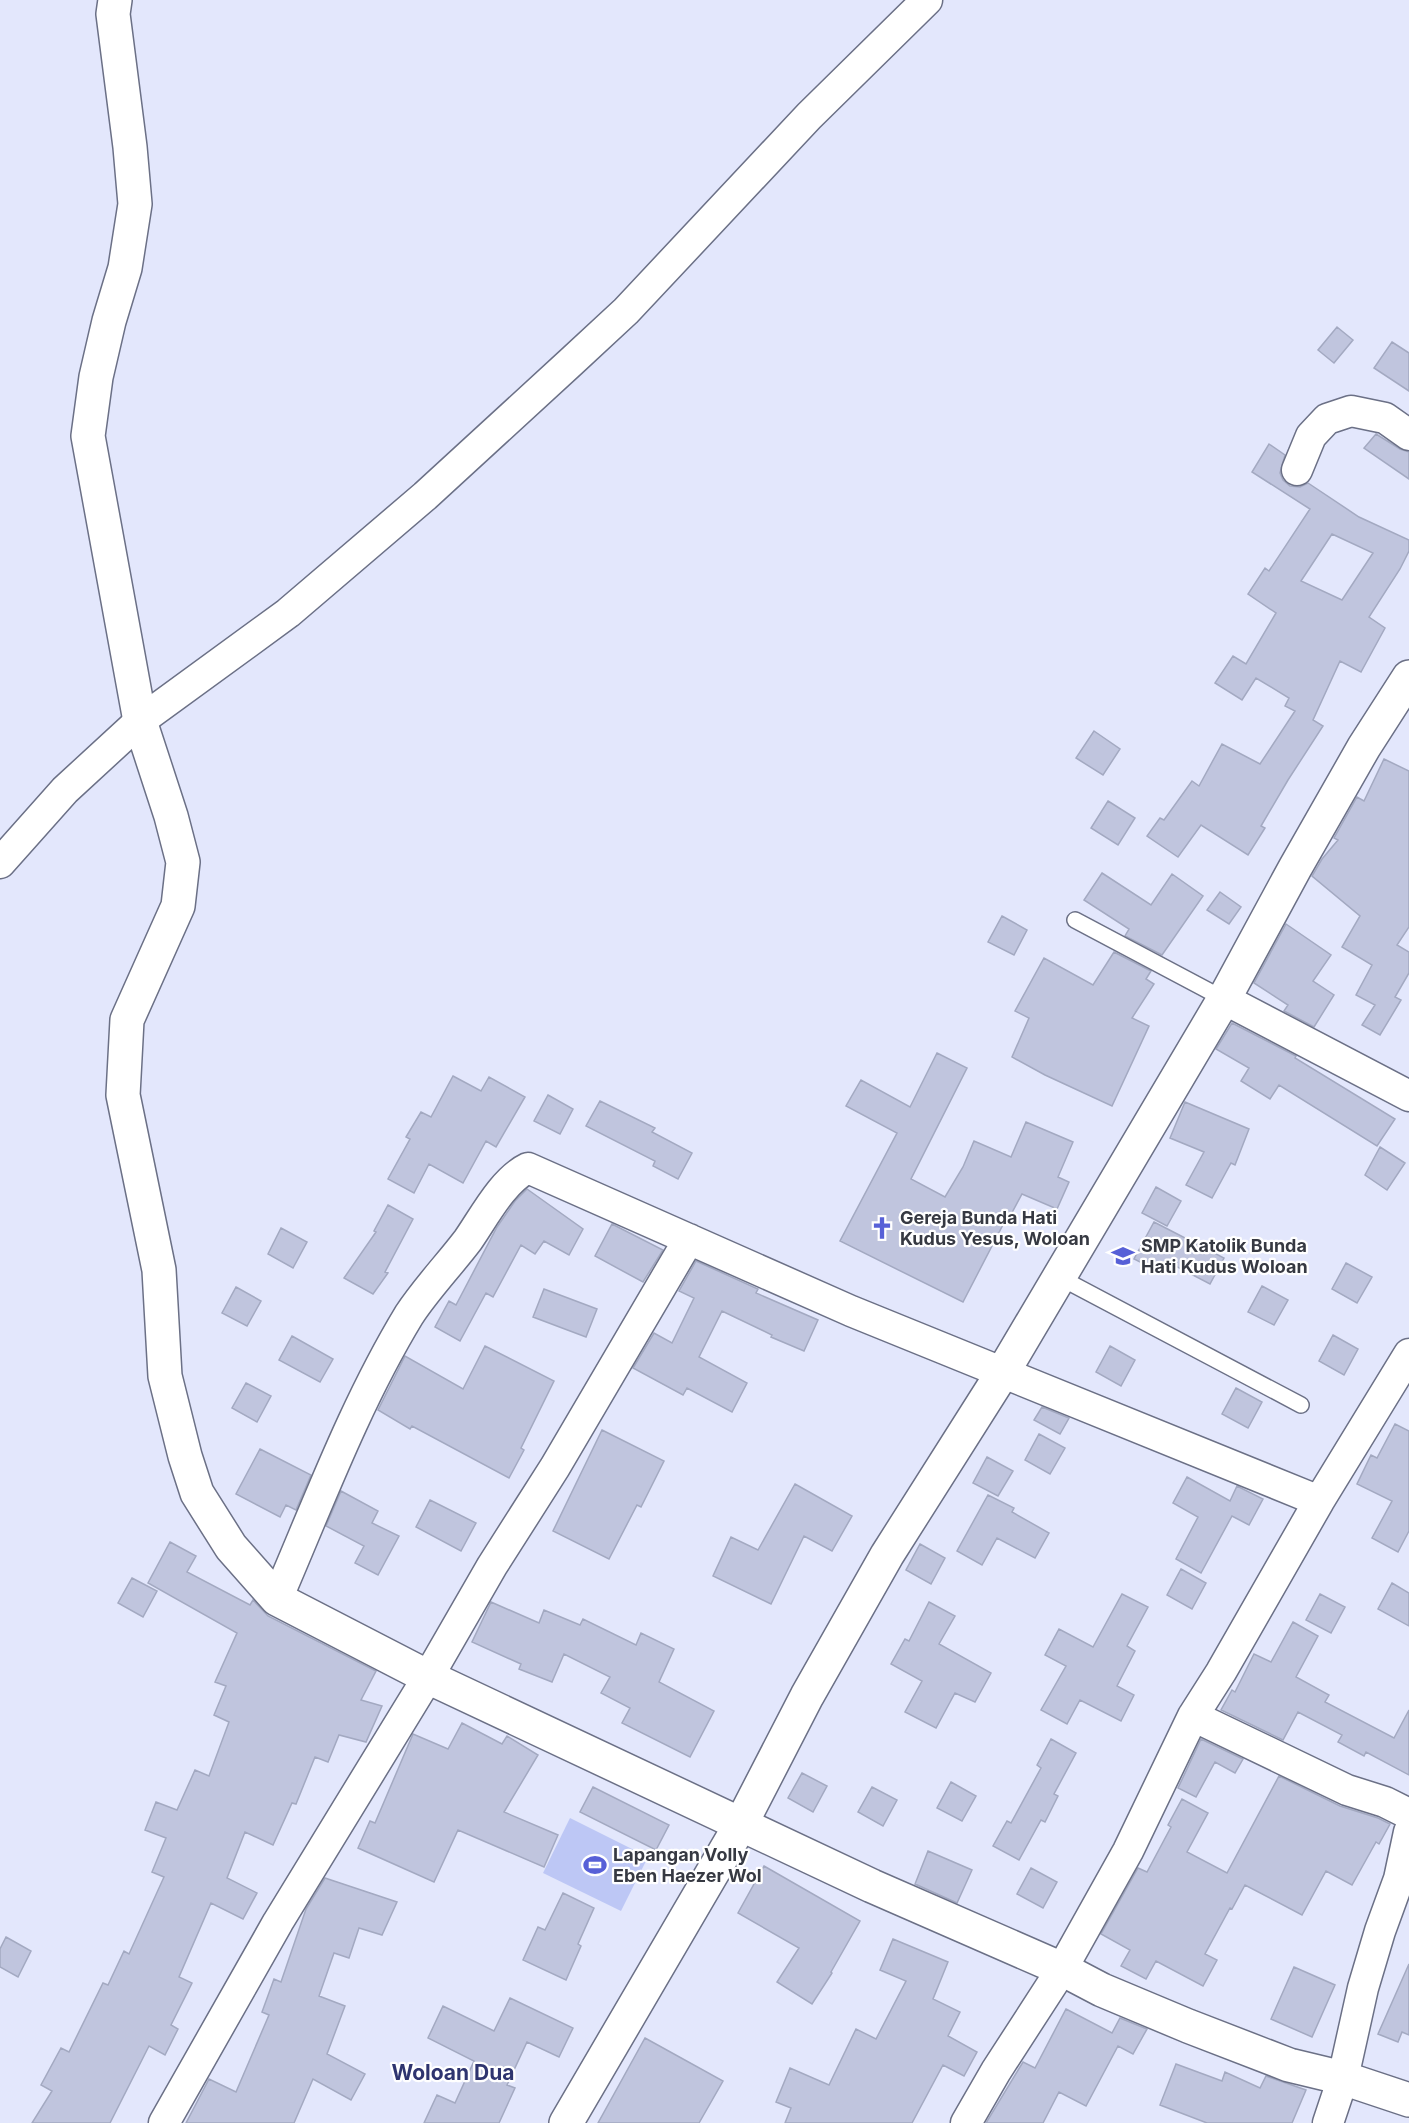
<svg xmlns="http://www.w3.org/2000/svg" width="1409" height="2123" font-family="Inter,sans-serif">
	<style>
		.green { fill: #bdc7f5 }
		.building { fill: #c0c5de; stroke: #a3a9c1; stroke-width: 1.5; fill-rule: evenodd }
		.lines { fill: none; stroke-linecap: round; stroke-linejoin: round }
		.service-casing { stroke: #6b7086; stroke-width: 18 }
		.minor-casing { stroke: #6b7086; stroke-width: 33 }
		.tertiary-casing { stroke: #6b7086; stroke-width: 36 }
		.secondary-casing { stroke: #6b7086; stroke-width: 36 }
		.service { stroke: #fff; stroke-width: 15 }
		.minor { stroke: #fff; stroke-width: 30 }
		.tertiary { stroke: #fff; stroke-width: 33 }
		.secondary { stroke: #fff; stroke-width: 33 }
		.labels { text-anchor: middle; stroke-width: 4.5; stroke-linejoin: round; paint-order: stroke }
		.poi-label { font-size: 18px; font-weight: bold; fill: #363942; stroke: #fff; text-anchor: start }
		.quarter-label { font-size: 21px; font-weight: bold; fill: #2e346f; stroke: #fff }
	</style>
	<rect width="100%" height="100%" fill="#e3e7fc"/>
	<path class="green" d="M570,1818L648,1857L621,1911L543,1873Z"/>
	<path class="building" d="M1337,327L1353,340L1334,363L1318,350Z
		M1392,342L1409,353V391L1374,368Z
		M1376,434L1400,449L1409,452V479L1364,448Z
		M1269,444L1285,455L1280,473L1283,480L1290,486L1300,487L1308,483L1359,517L1409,540V551L1400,569L1369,617L1385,628L1361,672L1340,661L1313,720L1323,726L1288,780L1261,826L1265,828L1248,855L1201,825L1178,857L1147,836L1160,818L1164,820L1192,781L1199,786L1222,744L1260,764L1295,711L1285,706L1289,698L1256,678L1242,700L1215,683L1233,656L1246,664L1276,613L1248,594L1265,568L1269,571L1310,509L1252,472ZM1332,534L1373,553L1342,600L1301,581Z
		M1094,731L1120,749L1103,775L1076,758Z
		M1384,759L1409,771V927L1397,945L1409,952V973L1395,997L1401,1000L1380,1035L1362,1025L1375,1005L1356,995L1372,965L1342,947L1360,916L1312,876L1322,859L1338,840L1334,838L1357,797L1364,801Z
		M1108,801L1135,818L1118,845L1091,828Z
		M1102,873L1151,905L1172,874L1203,896L1162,955L1125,936L1129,929L1084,900Z
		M1220,892L1241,907L1229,924L1207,910Z
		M1002,916L1027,930L1014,955L988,942Z
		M1286,924L1331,955L1313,981L1334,995L1314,1027L1284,1011L1288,1005L1254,983Z
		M1114,952L1151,971L1146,979L1154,984L1132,1018L1149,1026L1112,1106L1045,1075L1012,1057L1029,1018L1015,1011L1044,958L1093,985Z
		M1232,1023L1296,1056L1295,1058L1395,1119L1377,1146L1279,1085L1270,1099L1241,1081L1249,1068L1216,1049Z
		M937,1053L967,1068L911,1179L945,1197L963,1167L974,1141L1011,1157L1026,1122L1073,1142L1058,1177L1069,1182L1057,1209L1022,1194L1008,1220L1006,1219L963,1302L840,1241L897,1133L846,1106L861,1080L910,1107Z
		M453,1076L481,1091L489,1077L525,1097L496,1147L486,1141L463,1183L429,1164L414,1193L388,1179L410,1139L406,1137L421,1112L431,1117Z
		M548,1095L573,1109L560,1134L534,1121Z
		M600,1101L655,1128L652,1132L692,1153L678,1179L653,1166L655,1161L586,1126Z
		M1185,1102L1249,1129L1235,1165L1231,1163L1212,1198L1186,1185L1204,1152L1170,1138Z
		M1380,1147L1405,1163L1387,1190L1365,1175Z
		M1156,1187L1181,1201L1167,1226L1142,1213Z
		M527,1189L583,1229L569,1255L544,1241L535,1254L521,1245L493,1297L486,1293L460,1341L435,1327L449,1301L456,1305L497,1227L515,1201Z
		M388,1205L413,1219L385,1272L388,1273L373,1294L344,1278L376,1232L374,1231Z
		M1154,1222L1224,1258L1210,1284L1166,1261L1160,1272L1134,1259Z
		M612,1224L663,1250L643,1282L595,1256Z
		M281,1228L307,1242L293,1268L268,1254Z
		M696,1261L758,1289L756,1293L818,1320L804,1351L771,1337L772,1335L722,1311L699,1357L747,1383L732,1412L687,1388L683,1395L633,1368L654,1333L672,1343L694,1298L679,1291Z
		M1346,1263L1372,1277L1357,1303L1332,1289Z
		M1262,1286L1288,1300L1274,1325L1248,1312Z
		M236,1287L261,1301L247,1326L222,1313Z
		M544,1289L597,1309L586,1337L533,1317Z
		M1333,1335L1358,1349L1344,1375L1319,1361Z
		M292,1336L333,1359L320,1382L279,1360Z
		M485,1346L554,1381L521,1448L524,1450L509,1478L412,1426L410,1429L378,1410L405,1356L463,1389Z
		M1110,1346L1135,1360L1121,1386L1096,1372Z
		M246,1383L271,1396L257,1422L232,1408Z
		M1236,1388L1262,1402L1248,1428L1222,1414Z
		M1042,1407L1069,1418L1060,1434L1034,1420Z
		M1395,1424L1409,1431V1531L1398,1552L1372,1538L1392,1501L1357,1484L1371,1455L1377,1458Z
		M602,1430L664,1461L641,1507L637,1505L609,1559L553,1531Z
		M1039,1434L1065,1448L1050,1474L1025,1460Z
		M260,1449L311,1475L296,1510L286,1505L280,1517L236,1494Z
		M987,1457L1013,1471L998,1496L973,1483Z
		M1187,1477L1230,1501L1237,1486L1263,1499L1249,1525L1232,1516L1201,1573L1176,1559L1198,1517L1173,1503Z
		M795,1484L852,1516L832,1551L804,1536L771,1604L713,1576L731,1537L758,1550Z
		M341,1491L378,1511L372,1523L399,1536L378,1575L355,1563L364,1546L326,1526Z
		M988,1495L1014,1508L1012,1512L1049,1533L1035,1558L997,1538L982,1565L957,1551Z
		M430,1500L476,1523L461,1551L416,1527Z
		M170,1542L196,1556L187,1572L250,1605L253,1600L268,1616L376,1671L361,1700L382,1706L366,1742L339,1735L328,1762L315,1757L296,1804L292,1803L273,1845L245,1832L227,1878L257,1893L243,1919L211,1903L179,1977L192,1983L171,2025L178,2029L165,2055L149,2046L110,2123H32L52,2091L41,2085L61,2048L69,2052L103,1983L108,1985L124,1951L129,1954L164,1877L152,1872L166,1838L145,1830L156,1802L177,1810L195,1770L209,1776L229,1722L214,1715L226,1686L215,1682L237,1633L148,1583Z
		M920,1544L945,1558L931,1584L906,1570Z
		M1181,1569L1206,1583L1192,1609L1167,1595Z
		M132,1578L157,1591L143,1617L118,1603Z
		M1392,1583L1409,1593V1626L1378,1609Z
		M1122,1594L1148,1607L1127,1646L1135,1651L1117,1686L1134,1695L1121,1721L1080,1700L1067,1724L1041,1710L1066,1666L1045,1655L1059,1629L1093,1647Z
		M1320,1594L1345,1607L1331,1633L1306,1620Z
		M491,1602L539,1623L544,1610L580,1625L583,1619L636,1645L641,1633L674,1649L659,1682L714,1711L690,1757L622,1723L630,1708L601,1693L610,1677L564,1654L552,1682L519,1669L521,1664L472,1642Z
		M929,1602L955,1616L939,1644L991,1673L975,1702L955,1693L936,1728L905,1712L922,1681L891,1664L905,1639L909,1641Z
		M1293,1622L1318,1636L1296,1677L1329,1695L1325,1702L1394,1738L1409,1710V1775L1366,1752L1364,1756L1338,1742L1342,1735L1298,1712L1283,1740L1221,1710L1232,1690L1235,1692L1254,1654L1271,1662Z
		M462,1723L502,1744L507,1736L538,1755L504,1812L558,1835L544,1867L458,1830L434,1882L358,1848L370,1821L375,1823L413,1734L448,1749Z
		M1051,1739L1076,1753L1054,1794L1058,1796L1045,1822L1041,1820L1019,1860L993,1846L1007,1821L1011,1823L1041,1768L1037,1765Z
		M1201,1739L1243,1759L1235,1773L1215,1762L1196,1797L1178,1788Z
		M802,1773L827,1786L813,1812L788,1798Z
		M1279,1776L1340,1806L1378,1818L1390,1824L1379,1844L1376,1842L1352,1885L1326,1871L1302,1915L1245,1885L1232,1909L1230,1908L1205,1954L1217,1960L1203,1986L1156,1961L1146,1979L1121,1966L1130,1950L1101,1934L1138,1868L1147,1872L1171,1827L1168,1825L1182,1799L1208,1813L1187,1852L1227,1873Z
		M951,1782L976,1796L962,1821L937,1808Z
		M593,1787L669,1825L656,1850L580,1812Z
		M872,1787L897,1800L883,1826L858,1812Z
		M928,1851L972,1870L957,1903L915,1884Z
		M764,1866L860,1921L831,1972L832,1973L812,2004L777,1982L799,1948L738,1913Z
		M1031,1868L1057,1882L1043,1908L1017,1894Z
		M325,1878L397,1902L382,1935L359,1928L349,1958L334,1953L319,1996L345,2006L327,2054L365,2074L351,2100L313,2079L294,2123H186L209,2079L236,2092L269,2015L262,2012L274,1979L281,1982L306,1909Z
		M563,1893L594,1908L578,1944L581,1946L566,1980L523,1960L538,1927L545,1930Z
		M6,1937L31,1951L18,1977L0,1967V1949Z
		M893,1939L948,1962L933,1999L960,2012L948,2036L977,2052L964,2076L943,2065L912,2123H785L791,2108L776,2102L790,2068L829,2085L856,2029L876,2039L906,1981L880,1970Z
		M1409,1964V2035L1402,2032L1398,2042L1378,2034Z
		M1294,1967L1335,1985L1312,2037L1271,2019Z
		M510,1998L573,2028L559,2057L527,2042L507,2085L515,2088L499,2123H424L437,2095L455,2103L474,2061L428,2038L443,2006L494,2031Z
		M1066,2009L1112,2033L1120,2018L1147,2029L1133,2054L1118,2046L1086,2106L1059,2092L1043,2123H986L1023,2062L1035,2068Z
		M645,2038L723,2081L699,2123H598Z
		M1176,2064L1222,2081L1225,2072L1260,2088L1266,2076L1306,2090L1292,2123H1207L1160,2105Z"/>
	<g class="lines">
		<g class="service-casing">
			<path id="service" d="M1075,920L1224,999
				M1059,1277L1301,1405"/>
		</g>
		<g class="minor-casing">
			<path id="minor" d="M1297,470L1311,436L1327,419L1351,411L1385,418L1409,435
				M0,863L65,790L140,721L288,613L425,496L571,362L626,311L809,116L927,0
				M1224,999L1409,1096
				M277,1599C318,1504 355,1404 409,1315C426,1289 449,1265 468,1240C484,1217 503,1180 528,1168L851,1311L1319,1501
				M1193,1716L1347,1790L1385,1802L1409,1814
				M164,2123L278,1922L428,1677L492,1566L555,1467L689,1239
				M966,2123L996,2071L1062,1969L1128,1851L1193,1716L1221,1672L1319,1501L1409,1354
				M1328,2123L1343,2078L1363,1988L1380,1931L1399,1879L1409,1832"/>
		</g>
		<g class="tertiary-casing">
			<path id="tertiary" d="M115,0L113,14L130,147L135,204L125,268L109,321L96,377L88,436L140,721L171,816L183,862L178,906L127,1020L123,1095L159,1270L165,1376L185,1456L197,1493L231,1547L277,1599L428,1677L872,1886L1062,1969L1102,1990L1188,2026L1289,2065L1343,2078L1409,2100"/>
		</g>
		<g class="secondary-casing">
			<path id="secondary" d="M566,2123L741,1824L807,1696L887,1555L1003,1372L1224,999L1295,868L1364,747L1409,677"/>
		</g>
		<use href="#service" class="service"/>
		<use href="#minor" class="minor"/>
		<use href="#tertiary" class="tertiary"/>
		<use href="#secondary" class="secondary"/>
	</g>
	<defs>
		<g id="church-bare" transform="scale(1.8)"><path d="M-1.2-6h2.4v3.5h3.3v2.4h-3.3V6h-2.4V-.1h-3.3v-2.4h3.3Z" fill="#5760d7" stroke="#fff" stroke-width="2.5" paint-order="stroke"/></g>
		<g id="school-bare" transform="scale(1.8)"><path d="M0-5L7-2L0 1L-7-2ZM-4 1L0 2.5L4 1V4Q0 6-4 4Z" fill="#5760d7" stroke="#fff" stroke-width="2.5" paint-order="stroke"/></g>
		<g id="stadium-bare" transform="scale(1.8)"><path d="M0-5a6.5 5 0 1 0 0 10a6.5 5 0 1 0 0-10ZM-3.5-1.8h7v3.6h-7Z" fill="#5760d7" stroke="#fff" stroke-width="2.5" paint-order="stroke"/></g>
	</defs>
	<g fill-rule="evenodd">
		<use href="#church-bare" x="882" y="1228"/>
		<use href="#school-bare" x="1123" y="1256"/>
		<use href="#stadium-bare" x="595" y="1865"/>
	</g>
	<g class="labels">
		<g class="poi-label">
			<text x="900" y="1224">Gereja Bunda Hati<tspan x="900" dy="21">Kudus Yesus, Woloan</tspan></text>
			<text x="1141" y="1252">SMP Katolik Bunda<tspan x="1141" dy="21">Hati Kudus Woloan</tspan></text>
			<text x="613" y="1861">Lapangan Volly<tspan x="613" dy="21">Eben Haezer Wol</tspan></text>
		</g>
		<g class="quarter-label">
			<text x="453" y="2080">Woloan Dua</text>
		</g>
	</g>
</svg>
